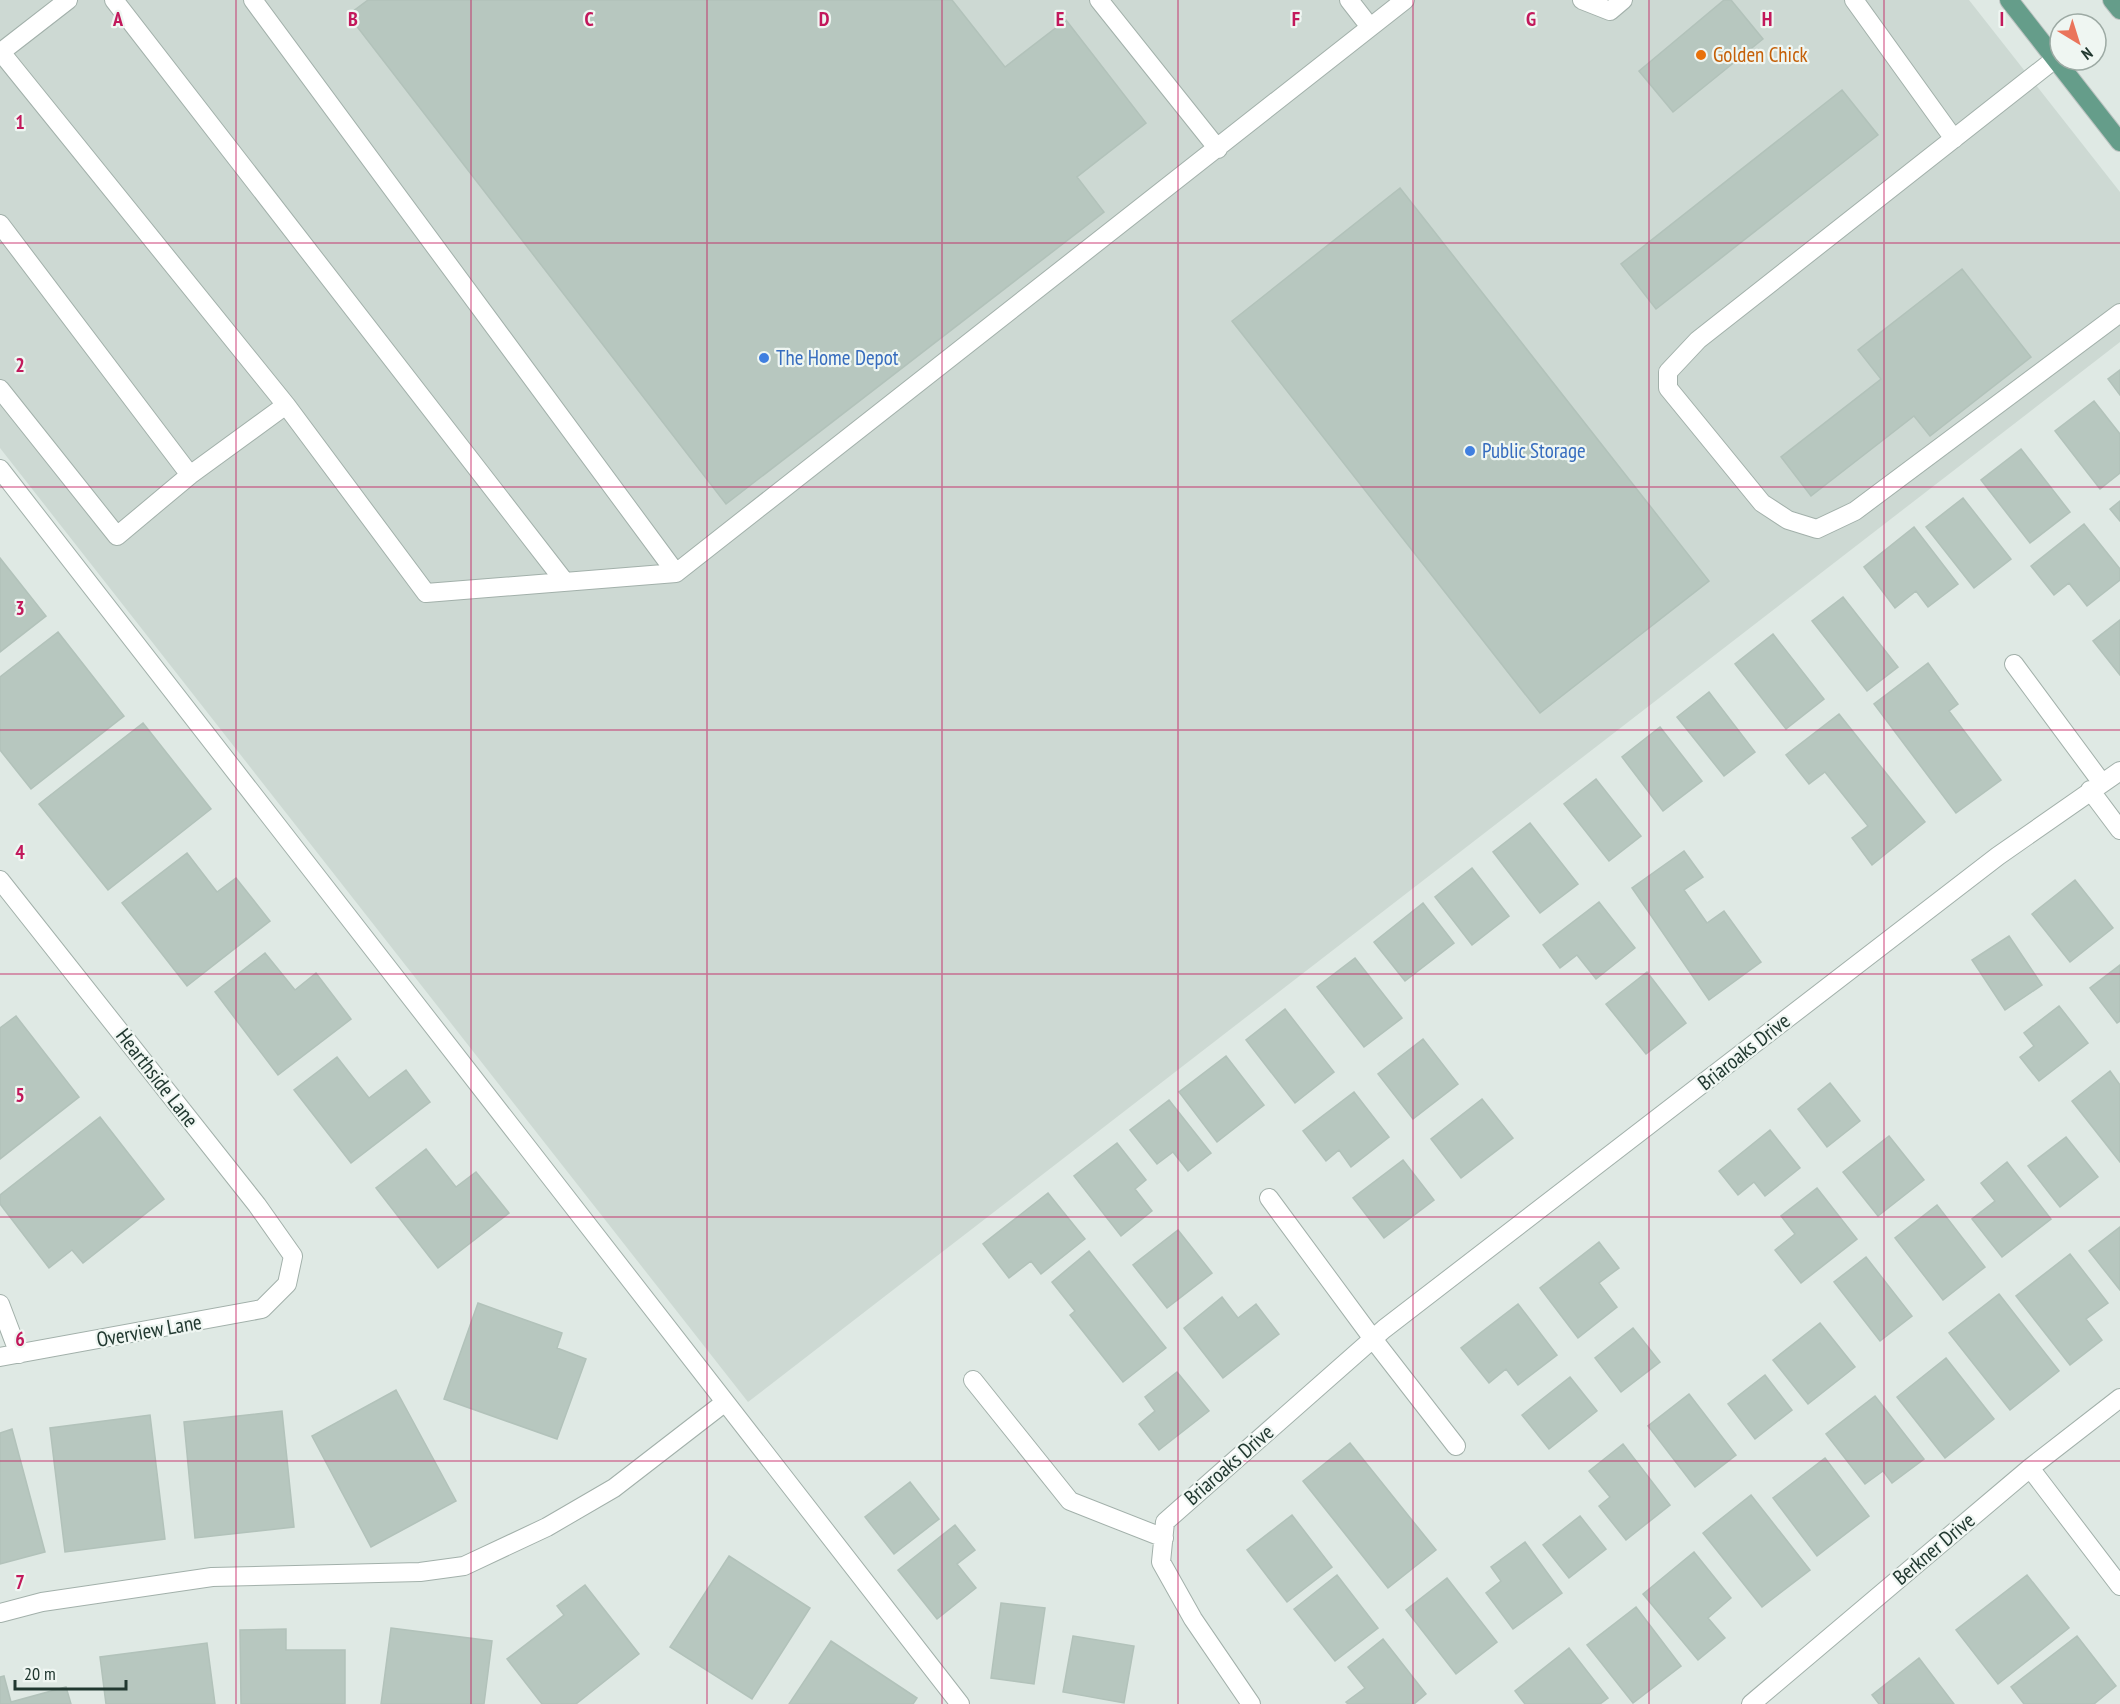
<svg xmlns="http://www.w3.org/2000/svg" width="2120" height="1704" font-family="'PT Sans Narrow',sans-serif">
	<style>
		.built { fill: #cdd9d3 }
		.building { fill: #b7c7bf; stroke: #b2c2ba; stroke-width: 1.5 }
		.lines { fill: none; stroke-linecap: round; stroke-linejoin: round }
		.minor-casing { stroke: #a2b0aa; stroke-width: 20 }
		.major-casing { stroke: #bcc3c1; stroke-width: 20 }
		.minor { stroke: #fff; stroke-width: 18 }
		.major { stroke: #659d8a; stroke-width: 18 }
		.grid { fill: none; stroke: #c2185b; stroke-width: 1.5; stroke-opacity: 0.55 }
		.food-dot { fill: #e8710a; stroke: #eff6f2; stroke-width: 2 }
		.shop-dot { fill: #3f7fe0; stroke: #eff6f2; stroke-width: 2 }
		.labels { text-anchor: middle; stroke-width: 4.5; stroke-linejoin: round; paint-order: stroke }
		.food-label { font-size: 21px; fill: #c56008; stroke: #eff6f2; text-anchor: start }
		.shop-label { font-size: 21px; fill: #366cbe; stroke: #eff6f2; text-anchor: start }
		.street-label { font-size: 21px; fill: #213830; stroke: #eff6f2 }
		.grid-label { font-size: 20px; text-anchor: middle; font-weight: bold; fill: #c2185b; stroke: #eff6f2; stroke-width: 4.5; stroke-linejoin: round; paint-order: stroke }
	</style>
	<rect width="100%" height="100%" fill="#dfe9e4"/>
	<path class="built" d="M0,0H1969L2120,192V342L748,1402L0,448Z"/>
	<path class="building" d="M368,0H952L1005,67L1066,20L1146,123L1077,177L1104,212L726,504L348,15Z
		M1724,0H1731L1763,39L1673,112L1639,71Z
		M1842,90L1878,135L1656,309L1621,264Z
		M1400,188L1709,581L1540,713L1232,321Z
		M1962,269L2031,357L1930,436L1914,416L1811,496L1781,457L1881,379L1858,350Z
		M2120,370V395L2108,379Z
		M2094,401L2120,434V473L2100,489L2055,431Z
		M2021,449L2070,512L2030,543L1981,480Z
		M1963,498L2011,559L1974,588L1926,527Z
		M2120,501V521L2110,509Z
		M2084,524L2120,569V580L2087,606L2069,583L2054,595L2031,566Z
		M1914,527L1958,584L1928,607L1916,591L1895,608L1864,567Z
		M0,558L46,616L0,652Z
		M1843,597L1898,667L1867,691L1812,621Z
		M2120,620V675L2093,641Z
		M58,632L124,716L31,789L0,750V677Z
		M1773,634L1824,699L1786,729L1735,664Z
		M1928,663L1958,704L1949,711L2001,780L1956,813L1874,704Z
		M1709,692L1755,752L1724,776L1677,717Z
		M1839,714L1925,822L1872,865L1852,838L1868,826L1825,772L1809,784L1786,755Z
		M143,723L211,809L108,890L39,804Z
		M1660,727L1702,781L1663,811L1622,757Z
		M1596,779L1641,836L1609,861L1564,804Z
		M1530,823L1578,884L1540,913L1493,852Z
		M1684,851L1703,877L1684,890L1707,923L1724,911L1761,962L1709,1000L1632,888Z
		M187,853L217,892L236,878L270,921L187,986L122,903Z
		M1472,868L1509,916L1472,945L1435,897Z
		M2075,880L2113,928L2070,962L2032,914Z
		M1599,902L1635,948L1596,979L1577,955L1560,968L1543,945Z
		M1423,903L1454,943L1405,981L1374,942Z
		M2009,936L2042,985L2005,1010L1972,960Z
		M265,953L295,990L316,973L351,1019L278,1075L215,992Z
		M1355,958L1402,1018L1364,1047L1317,987Z
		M2120,965V1021L2117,1023L2090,988Z
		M1647,972L1686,1023L1646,1054L1606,1004Z
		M2059,1006L2088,1043L2039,1081L2020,1057L2034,1046L2024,1033Z
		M1285,1009L1334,1072L1295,1103L1246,1040Z
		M16,1016L79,1097L0,1159V1028Z
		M1423,1039L1458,1084L1413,1119L1378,1074Z
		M1226,1056L1264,1105L1217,1142L1179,1092Z
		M337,1057L369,1098L406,1070L430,1102L351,1163L294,1090Z
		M2110,1071L2120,1085V1162L2072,1101Z
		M1830,1083L1860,1121L1827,1147L1798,1109Z
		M1354,1092L1389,1137L1351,1167L1339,1150L1326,1161L1303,1131Z
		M1482,1099L1513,1138L1461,1178L1431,1139Z
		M1169,1100L1211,1153L1188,1171L1173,1152L1157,1164L1130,1130Z
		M100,1117L164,1199L83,1263L72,1250L49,1268L0,1204V1195Z
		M1770,1130L1800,1168L1765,1196L1754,1182L1738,1195L1719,1171Z
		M1889,1136L1924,1180L1878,1216L1843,1172Z
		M2066,1137L2098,1177L2060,1207L2028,1166Z
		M1117,1143L1146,1180L1135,1189L1152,1211L1121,1236L1074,1176Z
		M426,1149L456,1187L476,1172L509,1213L438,1268L376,1188Z
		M1403,1160L1434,1200L1384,1238L1353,1198Z
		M2007,1162L2051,1219L2002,1257L1972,1219L1995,1201L1981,1183Z
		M1817,1188L1857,1239L1801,1283L1775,1250L1795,1234L1781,1216Z
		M1048,1193L1085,1239L1041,1274L1031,1261L1009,1278L983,1244Z
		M1937,1205L1985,1267L1943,1300L1895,1238Z
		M2120,1227V1290L2089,1251Z
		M1178,1230L1212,1273L1167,1308L1133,1265Z
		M1599,1242L1619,1268L1599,1283L1617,1307L1578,1338L1540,1288Z
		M1089,1251L1166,1348L1123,1382L1070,1315L1075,1311L1052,1282Z
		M2070,1254L2108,1303L2086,1319L2102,1340L2070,1365L2016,1296Z
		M1866,1257L1912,1316L1880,1341L1834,1282Z
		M1999,1294L2059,1371L2010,1410L1949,1333Z
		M1222,1297L1238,1318L1256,1304L1279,1334L1223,1378L1184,1328Z
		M478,1303L562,1333L557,1348L586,1359L557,1439L444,1399Z
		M1518,1304L1557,1355L1518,1385L1506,1369L1489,1383L1461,1348Z
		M1820,1323L1855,1367L1808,1404L1773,1360Z
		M1633,1328L1660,1362L1621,1392L1595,1358Z
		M1946,1358L1994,1419L1945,1458L1897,1397Z
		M1177,1372L1209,1411L1159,1450L1139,1424L1155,1411L1145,1397Z
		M1765,1375L1792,1410L1755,1439L1728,1404Z
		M1570,1377L1597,1411L1549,1449L1522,1415Z
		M396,1390L456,1501L371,1547L312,1436Z
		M1689,1394L1736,1455L1695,1487L1648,1426Z
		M1875,1396L1924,1459L1892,1483L1883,1471L1865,1484L1826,1434Z
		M282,1411L294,1527L195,1538L184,1422Z
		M150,1415L165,1539L65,1552L50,1428Z
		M12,1429L45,1552L0,1564V1433Z
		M1350,1443L1436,1550L1388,1588L1303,1481Z
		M1623,1444L1670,1505L1626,1540L1599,1506L1610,1497L1589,1471Z
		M1825,1458L1869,1516L1817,1556L1773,1498Z
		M910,1482L939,1519L894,1554L865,1517Z
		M1751,1495L1810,1570L1762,1607L1703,1533Z
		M1292,1515L1332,1567L1287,1602L1247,1550Z
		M1580,1516L1606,1549L1569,1578L1543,1545Z
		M955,1525L975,1550L957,1564L976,1588L937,1619L898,1570Z
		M1525,1542L1562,1593L1513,1629L1486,1593L1501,1581L1491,1567Z
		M1694,1552L1731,1598L1708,1618L1725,1638L1698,1660L1643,1594Z
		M729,1556L810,1608L752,1699L670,1647Z
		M1337,1575L1378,1628L1335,1661L1294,1609Z
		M2027,1575L2069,1628L1998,1684L1956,1630Z
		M1447,1578L1497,1642L1456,1674L1406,1610Z
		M585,1585L639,1654L576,1704H542L507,1659L564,1615L557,1606Z
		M1001,1603L1045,1608L1034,1684L991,1678Z
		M1636,1607L1681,1666L1633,1703L1587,1645Z
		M391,1628L492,1641L484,1704H381Z
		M286,1629V1650H345V1704H241L240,1630Z
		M1073,1636L1134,1646L1124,1703L1063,1692Z
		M2077,1636L2116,1686L2094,1704H2024L2011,1687Z
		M1383,1639L1426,1694L1414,1704H1348L1346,1702L1365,1688L1348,1667Z
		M831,1641L917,1698L913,1704H789Z
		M207,1643L215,1704H106L100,1657Z
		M1569,1648L1608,1698L1600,1704H1525L1515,1691Z
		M1919,1658L1954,1704H1879L1872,1695Z
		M4,1676L11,1702L66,1687L71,1704H0V1677Z"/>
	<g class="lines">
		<g class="minor-casing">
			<path id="minor" d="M114,0L565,582
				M253,0L676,573
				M1099,0L1218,149
				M1349,0L1370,27
				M1582,0L1610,11L1623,0
				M1854,0L1954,139
				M0,51L286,405L190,475
				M1,52L68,0
				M2055,59L1698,340L1668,372V388L1762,503L1788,520L1817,529L1855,511L2120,313
				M0,224L190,475L117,536L0,389
				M286,405L426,593L676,573L1405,0
				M0,469L960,1704
				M2014,664L2102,783
				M2090,790L2120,830
				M0,880L257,1205L293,1256L287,1284L262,1309L0,1357
				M1269,1198L1373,1339L1456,1446
				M0,1304L19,1354
				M973,1380L1070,1501L1164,1538
				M2030,1468L2120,1586
				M0,1613L42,1602L212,1577L420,1572L464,1566L547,1527L614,1488L724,1403
				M1251,1704L1193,1619L1161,1562L1165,1522L1384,1329L1998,856L2120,771
				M1751,1704L2030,1468L2120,1398"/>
		</g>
		<g class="major-casing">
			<path id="major" d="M2009,0L2120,142
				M2112,0L2120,10"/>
		</g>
		<use href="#minor" class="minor"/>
		<use href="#major" class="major"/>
	</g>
	<path class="grid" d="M236,0V1704M471,0V1704M707,0V1704M942,0V1704M1178,0V1704M1413,0V1704M1649,0V1704M1884,0V1704M0,243H2120M0,487H2120M0,730H2120M0,974H2120M0,1217H2120M0,1461H2120"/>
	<circle class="food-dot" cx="1701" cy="55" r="6"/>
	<g class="shop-dot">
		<circle cx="764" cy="358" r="6"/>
		<circle cx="1470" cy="451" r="6"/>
	</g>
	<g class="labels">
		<g class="food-label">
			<text x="1713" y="62">Golden Chick</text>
		</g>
		<g class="shop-label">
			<text x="776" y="365">The Home Depot</text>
			<text x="1482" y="458">Public Storage</text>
		</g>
		<g class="street-label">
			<text transform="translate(1744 1052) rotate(-38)" y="7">Briaroaks Drive</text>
			<text transform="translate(157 1078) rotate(52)" y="7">Hearthside Lane</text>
			<text transform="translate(149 1331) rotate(-10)" y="7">Overview Lane</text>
			<text transform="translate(1229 1465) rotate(-41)" y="7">Briaroaks Drive</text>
			<text transform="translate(1934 1549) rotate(-40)" y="7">Berkner Drive</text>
		</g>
	</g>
	<g class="grid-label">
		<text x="118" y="26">A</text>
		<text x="353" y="26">B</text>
		<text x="589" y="26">C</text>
		<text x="824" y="26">D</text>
		<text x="1060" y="26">E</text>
		<text x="1296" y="26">F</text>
		<text x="1531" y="26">G</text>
		<text x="1767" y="26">H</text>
		<text x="2002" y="26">I</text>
		<text x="20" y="129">1</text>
		<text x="20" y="372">2</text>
		<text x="20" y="615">3</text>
		<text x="20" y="859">4</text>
		<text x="20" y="1102">5</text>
		<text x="20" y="1346">6</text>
		<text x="20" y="1589">7</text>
	</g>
	<g transform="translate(2078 42) rotate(142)"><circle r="28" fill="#eff6f2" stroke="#9daaa4" stroke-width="1.5"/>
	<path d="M0-4.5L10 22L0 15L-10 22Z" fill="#ea745b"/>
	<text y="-9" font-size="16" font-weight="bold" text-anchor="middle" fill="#213830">N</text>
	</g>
	<path d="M15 1680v9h111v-9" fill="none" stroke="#213830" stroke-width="3"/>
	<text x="24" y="1680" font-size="18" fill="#213830" stroke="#eff6f2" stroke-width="4.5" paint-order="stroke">20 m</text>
</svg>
